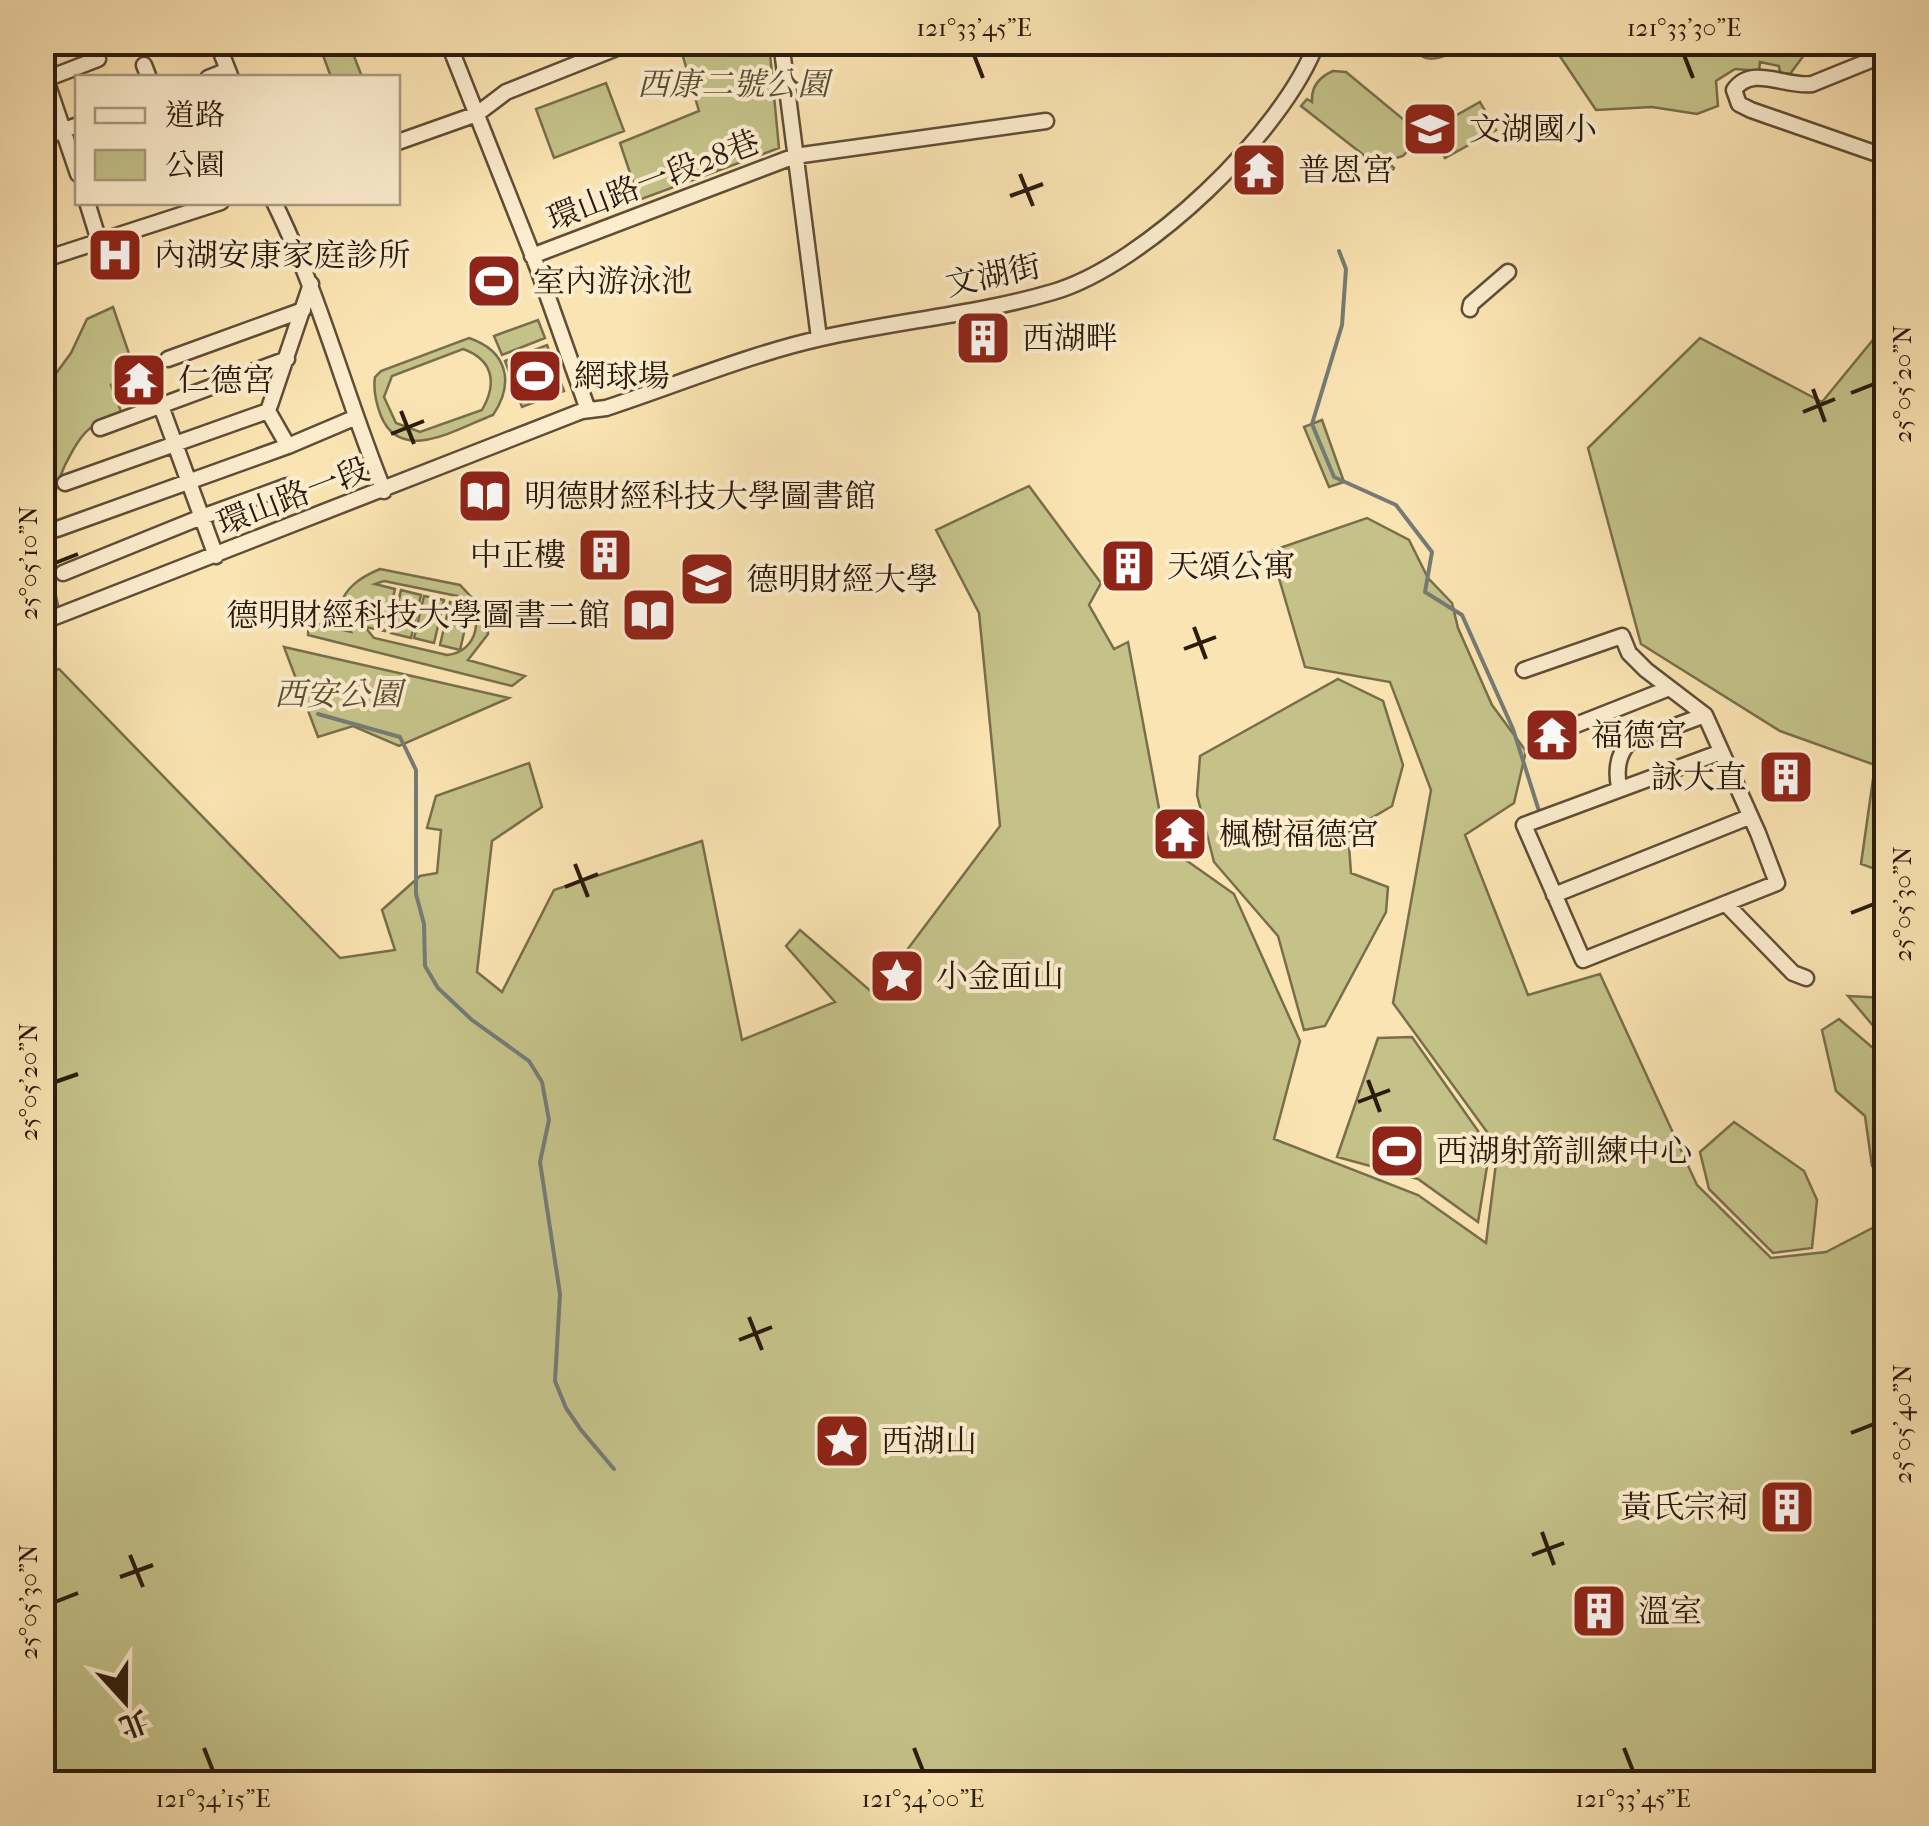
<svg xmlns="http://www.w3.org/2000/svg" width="1929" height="1826" font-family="'IM FELL French Canon','Noto Serif TC',serif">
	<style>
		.green { fill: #c4c289; stroke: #786e4b; stroke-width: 2.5; fill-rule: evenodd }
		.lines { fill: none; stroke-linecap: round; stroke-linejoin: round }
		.stream { stroke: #757b75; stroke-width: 4 }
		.minor-casing { stroke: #604d36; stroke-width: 19 }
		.minor { stroke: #fcedce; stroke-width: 14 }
		.ticks { fill: none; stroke: #2c1b0d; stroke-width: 4 }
		.labels { text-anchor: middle; stroke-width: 8; stroke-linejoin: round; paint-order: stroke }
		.park-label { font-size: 32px; font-style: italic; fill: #5a4d32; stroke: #fcedce }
		.poi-label { font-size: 32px; fill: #2c1b0d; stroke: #fcedce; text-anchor: start }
		.street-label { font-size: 32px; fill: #2c1b0d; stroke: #fcedce }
		.neatline { fill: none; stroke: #2c1b0d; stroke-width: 4 }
		.ticks-label { font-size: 25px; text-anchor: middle; fill: #2c1b0d }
	</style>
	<rect width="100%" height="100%" fill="#fbe4b3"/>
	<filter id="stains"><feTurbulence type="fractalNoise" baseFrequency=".002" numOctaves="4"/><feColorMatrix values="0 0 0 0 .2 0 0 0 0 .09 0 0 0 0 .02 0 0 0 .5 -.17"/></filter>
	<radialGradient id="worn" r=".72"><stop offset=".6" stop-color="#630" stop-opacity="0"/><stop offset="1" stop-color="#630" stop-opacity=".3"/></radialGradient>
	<path class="green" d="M340,42L349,43L362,77H331L321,50Z
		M679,43H769L779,148L639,200L620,143L699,111Z
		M1411,43H1453L1444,56C1429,62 1417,58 1411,43Z
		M1551,43H1725L1735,55L1775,53L1790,43H1813L1790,74L1780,73L1779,66L1760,62L1759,71L1735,69L1716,81L1718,106L1697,114L1652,107L1596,110Z
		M1333,71L1346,72L1409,124L1410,148L1403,156L1386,161L1394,168L1389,175L1301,106L1307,99L1312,102C1311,86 1319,77 1333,71Z
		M606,83L624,131L554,158L536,109Z
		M1480,102L1496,130L1445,158L1430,130Z
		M113,307L136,374L111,385L122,414C112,418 100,421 92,427C80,435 72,452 65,465C44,512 45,555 58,605L43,612V391L71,353L87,319Z
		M538,320L545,338L502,355L494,336Z
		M1886,324V873L1861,864L1875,765L1780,731L1641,644L1588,448L1700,338L1822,402Z
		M469,338C507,351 515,382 493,415C458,428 401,465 381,416C376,403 373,390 375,377L381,371ZM463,349C494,360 497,384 482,410L420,432L396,423L384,397L392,376Z
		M547,345L564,391L522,407L505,361Z
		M1322,420L1344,482L1329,487L1304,427Z
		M1029,486L1101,583L1089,605L1114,649L1128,642L1166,846L1234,894L1300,1041L1274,1139L1418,1195L1486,1243L1498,1147L1393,1003L1431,790L1390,682L1305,667L1271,551L1367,518L1409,540L1428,578L1452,603L1458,628L1492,705L1526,751L1514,803L1465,835L1528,995L1600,974L1697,1185L1771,1258L1826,1252L1886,1221V1783H43V675L59,669L340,958L395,950L382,910L420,876L437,873L441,830L427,828L436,796L529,763L542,807L492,841L477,972L502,992L554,890L702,841L742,1040L835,1002L786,946L800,930L874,994L1000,826L979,613L936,530Z
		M380,569L460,585L487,614L488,634L468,660L525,676L512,686L308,635L309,622L351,632L339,608C345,587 361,577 380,569ZM384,581L462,597C486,614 478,652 447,655L374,638L365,627L385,631L395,589L375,584Z
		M401,590L421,595L411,638L391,633Z
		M424,596L444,600L434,643L414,638Z
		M450,602L470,607L460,650L440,645Z
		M284,647L509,698L399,746L353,726L318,737Z
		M1338,679L1383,701L1403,765L1392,806L1348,832L1351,873L1388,887L1386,912L1325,1026L1304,1030L1278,936L1214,862L1197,795L1200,756Z
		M1848,996L1886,998V1041Z
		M1839,1019L1886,1059V1175L1872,1166L1865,1116L1836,1091L1822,1030Z
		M1412,1037L1490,1148L1478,1222L1418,1179L1337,1157L1378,1038Z
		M1734,1122L1804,1171L1817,1200L1812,1248L1773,1253L1709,1189L1700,1152Z"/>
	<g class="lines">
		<path class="stream" d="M1339,251L1346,269L1342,325L1312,424L1334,477L1396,505L1432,552L1425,592L1462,615L1513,729L1539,811
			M318,714L400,737L416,770V894L424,924L425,966L438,988L472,1020L529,1061L542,1082L549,1120L540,1162L560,1294L555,1381L566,1408L581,1430L614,1469"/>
		<g class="minor-casing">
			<path id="minor" d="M217,42L231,78
				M448,42L538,269L588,410
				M781,42L819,338
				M1886,54L1812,84C1786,88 1752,64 1734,90L1739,104L1751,110L1886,157
				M144,65L149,78
				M42,68L78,174
				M208,78L228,70
				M46,79L98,59
				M42,138L78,125
				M398,142L477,114L506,92L632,42
				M87,202L99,241
				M274,202C320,295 345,395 384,491
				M532,256L795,156L1046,121
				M42,260L221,202
				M1470,309L1471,304L1508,272
				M168,359L303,310
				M161,406L216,556
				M100,428L287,359
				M288,446L268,411L311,284
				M65,483L268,411
				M57,529L288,446L354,418
				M63,573L199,518L287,486
				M42,622L582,411L606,408C676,385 750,354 822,338C898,321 978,314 1053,292C1145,265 1283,133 1317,42
				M1524,670L1622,636L1629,653L1646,670L1705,715L1758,833L1777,883L1583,960L1524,825L1721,752
				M1553,734L1667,689
				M1619,787C1616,771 1617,755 1629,743L1705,715
				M1554,895L1749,817
				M1727,905L1793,973L1806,978"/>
		</g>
		<use href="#minor" class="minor"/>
	</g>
	<path class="ticks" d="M974,55L983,78M1684,55L1693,78M1020,174L1033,206M1010,196L1043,184M1813,389L1825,422M1851,393L1874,384M401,411L414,444M1803,412L1835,399M391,434L424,421M55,563L78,554M1194,627L1206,659M1184,649L1216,637M575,864L588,897M565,887L598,874M1851,913L1874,904M1368,1080L1380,1112M55,1082L78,1074M1358,1102L1390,1090M749,1317L762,1350M739,1340L772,1327M1851,1433L1874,1424M1542,1532L1554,1565M130,1555L143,1587M1532,1555L1564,1543M120,1577L153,1565M55,1602L78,1593M204,1748L213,1771M914,1748L923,1771M1624,1748L1633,1771"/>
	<defs>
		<g id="school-square" transform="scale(2.875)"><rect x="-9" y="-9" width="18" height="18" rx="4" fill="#8f2418" stroke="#fcedce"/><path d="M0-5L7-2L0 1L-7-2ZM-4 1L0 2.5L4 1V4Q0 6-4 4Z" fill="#fff"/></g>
		<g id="temple-square" transform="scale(2.875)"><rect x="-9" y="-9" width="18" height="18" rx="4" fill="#8f2418" stroke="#fcedce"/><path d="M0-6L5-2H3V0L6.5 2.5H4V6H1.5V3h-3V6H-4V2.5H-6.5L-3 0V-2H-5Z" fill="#fff"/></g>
		<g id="hospital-square" transform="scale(2.875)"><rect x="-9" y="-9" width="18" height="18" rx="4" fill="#8f2418" stroke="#fcedce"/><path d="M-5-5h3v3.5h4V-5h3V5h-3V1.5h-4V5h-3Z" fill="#fff"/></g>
		<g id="stadium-square" transform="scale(2.875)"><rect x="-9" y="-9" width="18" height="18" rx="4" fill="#8f2418" stroke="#fcedce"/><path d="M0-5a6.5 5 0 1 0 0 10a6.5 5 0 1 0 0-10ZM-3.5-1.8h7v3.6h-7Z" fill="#fff"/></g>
		<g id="building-square" transform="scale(2.875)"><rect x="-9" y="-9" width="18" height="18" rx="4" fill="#8f2418" stroke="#fcedce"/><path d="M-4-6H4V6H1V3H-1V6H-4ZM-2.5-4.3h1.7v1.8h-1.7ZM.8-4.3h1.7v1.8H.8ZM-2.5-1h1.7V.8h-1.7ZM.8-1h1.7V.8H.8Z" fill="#fff"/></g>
		<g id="library-square" transform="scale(2.875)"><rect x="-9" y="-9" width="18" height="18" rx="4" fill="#8f2418" stroke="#fcedce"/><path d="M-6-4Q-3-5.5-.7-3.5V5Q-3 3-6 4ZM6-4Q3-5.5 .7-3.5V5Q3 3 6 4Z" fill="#fff"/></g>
		<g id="university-square" transform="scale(2.875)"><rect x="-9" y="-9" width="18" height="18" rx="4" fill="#8f2418" stroke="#fcedce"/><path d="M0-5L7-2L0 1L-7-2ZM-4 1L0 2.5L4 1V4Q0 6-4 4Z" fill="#fff"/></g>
		<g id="sight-square" transform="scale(2.875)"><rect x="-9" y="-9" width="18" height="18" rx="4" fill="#8f2418" stroke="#fcedce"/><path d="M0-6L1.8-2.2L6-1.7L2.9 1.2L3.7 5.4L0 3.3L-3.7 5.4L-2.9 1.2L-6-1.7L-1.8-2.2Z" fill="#fff"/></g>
	</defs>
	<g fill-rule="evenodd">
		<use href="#school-square" x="1430" y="129"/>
		<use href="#temple-square" x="1259" y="170"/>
		<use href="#hospital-square" x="115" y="255"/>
		<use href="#stadium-square" x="494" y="281"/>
		<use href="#building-square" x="983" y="338"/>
		<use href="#stadium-square" x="535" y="376"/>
		<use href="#temple-square" x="139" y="380"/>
		<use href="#library-square" x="485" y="496"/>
		<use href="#building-square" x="605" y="555"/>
		<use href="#building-square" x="1128" y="566"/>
		<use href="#university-square" x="707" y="579"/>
		<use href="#library-square" x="649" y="615"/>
		<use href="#temple-square" x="1552" y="735"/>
		<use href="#building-square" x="1786" y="777"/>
		<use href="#temple-square" x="1180" y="834"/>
		<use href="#sight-square" x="897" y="976"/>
		<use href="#stadium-square" x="1397" y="1151"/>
		<use href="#sight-square" x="842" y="1441"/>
		<use href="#building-square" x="1787" y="1507"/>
		<use href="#building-square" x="1599" y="1611"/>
	</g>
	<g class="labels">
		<g class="park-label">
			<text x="733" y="95">西康二號公園</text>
			<text x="338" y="705">西安公園</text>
		</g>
		<g class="poi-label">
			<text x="1469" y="140">文湖國小</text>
			<text x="1298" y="181">普恩宮</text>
			<text x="154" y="266">內湖安康家庭診所</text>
			<text x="533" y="292">室內游泳池</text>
			<text x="1022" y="349">西湖畔</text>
			<text x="574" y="387">網球場</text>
			<text x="178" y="391">仁德宮</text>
			<text x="524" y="507">明德財經科技大學圖書館</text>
			<text x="566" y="566" text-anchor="end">中正樓</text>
			<text x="1167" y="577">天頌公寓</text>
			<text x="746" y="590">德明財經大學</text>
			<text x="610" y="626" text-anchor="end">德明財經科技大學圖書二館</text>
			<text x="1591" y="746">福德宮</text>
			<text x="1747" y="788" text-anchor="end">詠大直</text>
			<text x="1219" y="845">楓樹福德宮</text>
			<text x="936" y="987">小金面山</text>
			<text x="1436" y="1162">西湖射箭訓練中心</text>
			<text x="881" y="1452">西湖山</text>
			<text x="1748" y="1518" text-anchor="end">黃氏宗祠</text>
			<text x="1638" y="1622">溫室</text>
		</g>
		<g class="street-label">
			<text transform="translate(653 180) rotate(-21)" y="11">環山路一段28巷</text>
			<text transform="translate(993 275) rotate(-12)" y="11">文湖街</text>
			<text transform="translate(293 496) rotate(-21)" y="11">環山路一段</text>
		</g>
	</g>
	<rect width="1929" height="1826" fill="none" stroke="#fbe4b3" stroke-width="110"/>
	<rect x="75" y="75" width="325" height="130" fill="#fcedce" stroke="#a99981" stroke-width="2.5"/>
	<rect x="95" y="108" width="50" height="15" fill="#fcedce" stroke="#a99981" stroke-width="2.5"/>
	<text x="165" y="125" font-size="30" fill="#2c1b0d">道路</text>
	<rect x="95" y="150" width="50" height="30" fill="#c4c289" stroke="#a99981" stroke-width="2.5"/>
	<text x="165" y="175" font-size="30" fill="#2c1b0d">公園</text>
	<g transform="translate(125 1701) rotate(159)" stroke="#fcedce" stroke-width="8" paint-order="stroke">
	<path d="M0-8L18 38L0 25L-18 38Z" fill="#2c1b0d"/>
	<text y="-15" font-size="28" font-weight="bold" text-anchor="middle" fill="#2c1b0d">北</text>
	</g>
	<rect x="55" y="55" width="1819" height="1716" class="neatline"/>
	<g class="ticks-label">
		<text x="974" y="36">121°33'45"E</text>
		<text x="1684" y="36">121°33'30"E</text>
		<text transform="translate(1902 384) rotate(-90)" y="9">25°05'20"N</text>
		<text transform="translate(28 563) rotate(-90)" y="9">25°05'10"N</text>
		<text transform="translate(1902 904) rotate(-90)" y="9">25°05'30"N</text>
		<text transform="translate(28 1082) rotate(-90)" y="9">25°05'20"N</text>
		<text transform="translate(1902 1424) rotate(-90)" y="9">25°05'40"N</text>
		<text transform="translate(28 1602) rotate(-90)" y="9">25°05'30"N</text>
		<text x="213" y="1807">121°34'15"E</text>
		<text x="923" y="1807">121°34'00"E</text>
		<text x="1633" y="1807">121°33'45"E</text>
	</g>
	<rect width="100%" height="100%" filter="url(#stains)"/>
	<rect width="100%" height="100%" fill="url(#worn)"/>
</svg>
